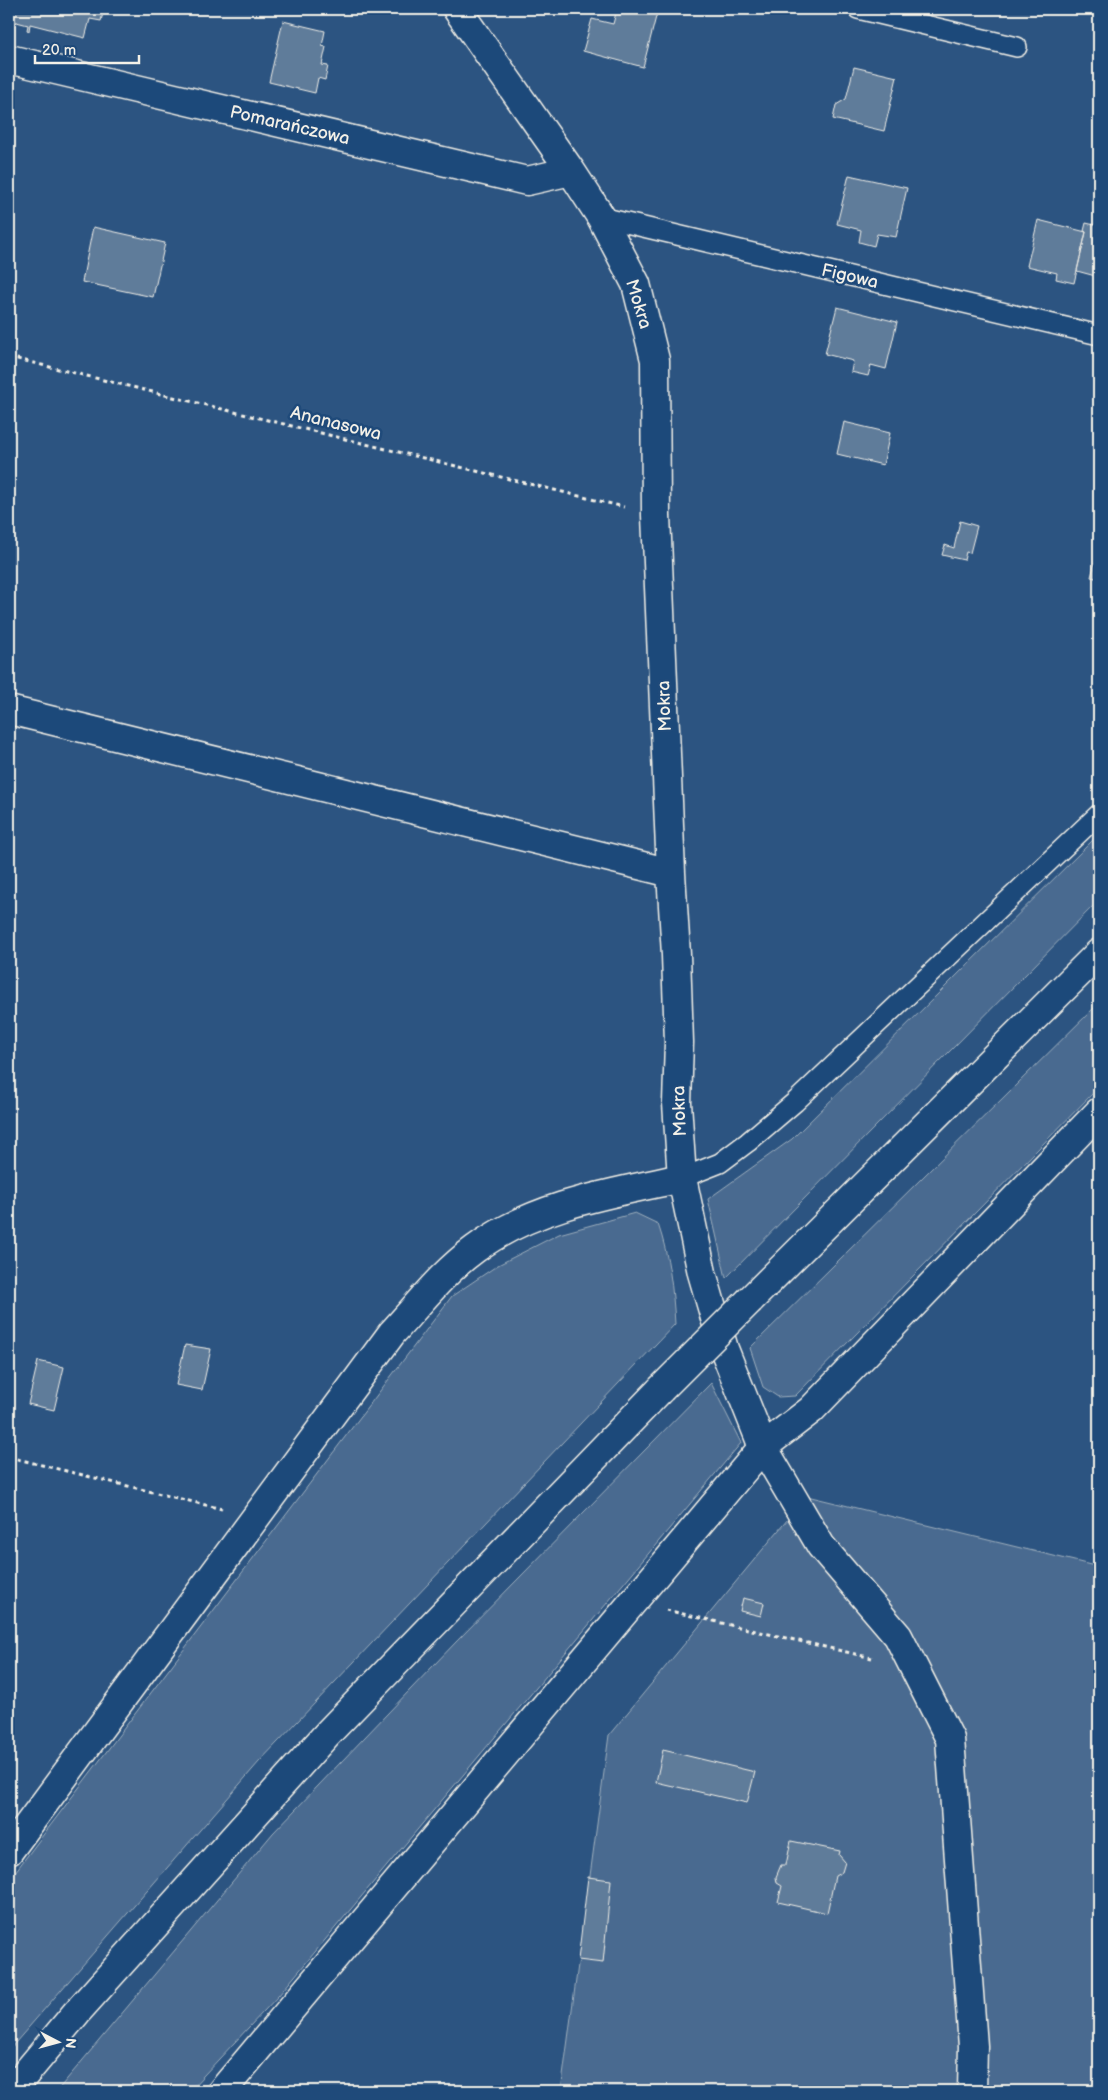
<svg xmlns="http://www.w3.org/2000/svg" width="1108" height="2100" font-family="'Balsamiq Sans',sans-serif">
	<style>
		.green { fill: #496b90; stroke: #9eaebc }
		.building { fill: #5e7b9a; stroke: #f4f1e8 }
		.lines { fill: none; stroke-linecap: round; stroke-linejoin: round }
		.lane-casing { stroke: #f4f1e8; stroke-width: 22 }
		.street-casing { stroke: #f4f1e8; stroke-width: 31 }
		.primary-casing { stroke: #f4f1e8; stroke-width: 31 }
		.path { stroke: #f4f1e8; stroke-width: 3; stroke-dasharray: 4 4; stroke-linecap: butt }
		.lane { stroke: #1f4a7a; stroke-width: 19 }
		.street { stroke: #1f4a7a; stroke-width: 28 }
		.primary { stroke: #1f4a7a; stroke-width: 28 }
		.primary-bridge-casing { stroke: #f4f1e8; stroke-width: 31; stroke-linecap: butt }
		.primary-bridge { stroke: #1f4a7a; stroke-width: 28 }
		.labels { text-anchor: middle; stroke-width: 5; stroke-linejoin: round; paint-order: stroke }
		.street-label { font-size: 18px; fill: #f4f1e8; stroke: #1f4a7a }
	</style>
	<rect width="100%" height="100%" fill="#2c5481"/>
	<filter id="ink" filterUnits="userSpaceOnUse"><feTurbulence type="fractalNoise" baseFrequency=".02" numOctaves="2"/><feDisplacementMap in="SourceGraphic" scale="10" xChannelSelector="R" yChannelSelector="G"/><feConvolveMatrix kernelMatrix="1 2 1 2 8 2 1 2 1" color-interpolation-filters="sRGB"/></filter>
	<g filter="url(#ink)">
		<path class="green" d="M1099,834V900L726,1278L708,1199L792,1139Z
			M1099,1003V1087L795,1396L778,1397L763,1387L750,1348Z
			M635,1213L658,1224C669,1256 673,1289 675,1324L259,1762L9,2050V1880L452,1296L498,1265L559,1234Z
			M711,1383L741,1443L279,1995L189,2091H57L273,1833L456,1642Z
			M807,1496L1099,1567V2091H561L609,1735Z"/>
		<path class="building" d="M9,9H104L101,21L90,19L85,38L30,24L29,31L27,30L28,25L9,20Z
			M617,9H658L643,67L583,51L592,19L613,24Z
			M283,21L325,31L322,46L326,47L322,65L328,66L325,80L318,78L315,93L269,82Z
			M854,67L897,77L884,131L833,119L836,105L846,99Z
			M849,175L907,188L896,237L877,234L874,246L859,242L861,230L837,224Z
			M1038,220L1086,232L1074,283L1056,279L1057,273L1027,266Z
			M1086,223L1099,226V277L1077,271L1086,232L1084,231Z
			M93,227L165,243L153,297L82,282Z
			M837,307L897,322L886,369L871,365L868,376L851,372L853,361L825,354Z
			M844,422L890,433L883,465L837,454Z
			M960,521L977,526L970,553L966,552L964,560L942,555L945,545L954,548Z
			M1099,547V579L1091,577Z
			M185,1345L211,1349L202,1390L176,1385Z
			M38,1361L64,1367L54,1410L28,1404Z
			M743,1598L764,1603L761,1616L740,1611Z
			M663,1750L755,1772L747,1803L656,1782Z
			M791,1841L840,1851L839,1855L845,1862L842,1872L835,1876L827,1913L778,1902L782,1886L777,1883L776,1877L781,1865H786Z
			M588,1877L611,1880L603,1963L578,1960Z"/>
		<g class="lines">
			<g class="lane-casing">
				<path id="lane" d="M858,9L1017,47
					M601,217L1099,335
					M682,1178L720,1163L748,1142L795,1102L1099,814"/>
			</g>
			<g class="street-casing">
				<path id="street" d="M457,9L571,171L601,217L636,284L655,360L656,515L671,873L676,955L679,1042L677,1103L682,1178L702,1273L724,1349L763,1447L821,1546L898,1636L950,1739L973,2046L972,2091
					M9,59L527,181L571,171
					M9,710L671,873
					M9,1851L392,1333C418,1305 443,1272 475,1249C534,1205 612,1193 682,1178
					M222,2091L763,1447L811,1410L1099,1112"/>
			</g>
			<g class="primary-casing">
				<path id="primary" d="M750,1300L1099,953
					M11,2091L77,2012L328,1733L661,1389"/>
			</g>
			<path class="path" d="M9,357L624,507
				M9,1457L222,1509
				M666,1610L872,1658"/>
			<use href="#lane" class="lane"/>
			<use href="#street" class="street"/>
			<use href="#primary" class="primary"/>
			<g class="primary-bridge-casing">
				<path id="primary-bridge" d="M661,1389L750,1300"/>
			</g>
			<use href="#primary-bridge" class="primary-bridge"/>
		</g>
	</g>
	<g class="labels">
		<g class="street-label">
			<text transform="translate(290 125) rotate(13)" y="6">Pomarańczowa</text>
			<text transform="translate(850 276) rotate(13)" y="6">Figowa</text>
			<text transform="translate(639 304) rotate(73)" y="6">Mokra</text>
			<text transform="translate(336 423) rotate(14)" y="6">Ananasowa</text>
			<text transform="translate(664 706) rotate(-92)" y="6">Mokra</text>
			<text transform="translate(679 1111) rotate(-92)" y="6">Mokra</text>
		</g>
	</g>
	<rect width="1108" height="2100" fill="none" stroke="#1f4a7a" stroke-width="30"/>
	<rect x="15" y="15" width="1078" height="2070" fill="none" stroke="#f4f1e8" stroke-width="2" filter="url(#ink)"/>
	<g transform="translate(58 2042) rotate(96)" stroke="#1f4a7a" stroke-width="4" paint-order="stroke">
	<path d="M0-4L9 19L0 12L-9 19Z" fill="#f4f1e8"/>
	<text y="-8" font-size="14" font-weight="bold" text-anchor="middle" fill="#f4f1e8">N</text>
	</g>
	<path d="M35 55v8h104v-8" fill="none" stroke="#f4f1e8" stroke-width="2.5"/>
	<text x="42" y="55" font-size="15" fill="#f4f1e8" stroke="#1f4a7a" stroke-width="4" paint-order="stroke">20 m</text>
</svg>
